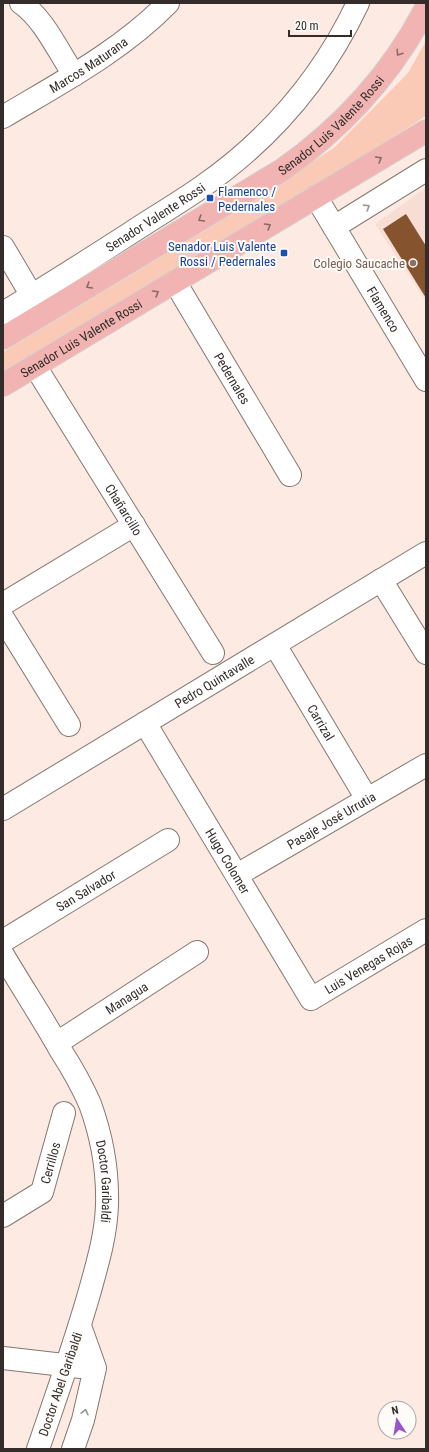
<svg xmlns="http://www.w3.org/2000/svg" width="429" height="1452" font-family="'Roboto Condensed',sans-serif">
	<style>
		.built { fill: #f7ddd4 }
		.green { fill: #fbcab7 }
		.building { fill: #85532d }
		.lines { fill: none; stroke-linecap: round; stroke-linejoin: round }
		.minor-casing { stroke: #867771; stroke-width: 24 }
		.major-casing { stroke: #d2d1d0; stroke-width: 24 }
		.minor { stroke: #fff; stroke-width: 22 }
		.major { stroke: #f1b4b2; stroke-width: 22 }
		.oneway { stroke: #886967 }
		.oneway2 { stroke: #999694 }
		.transit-dot { fill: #1a4fb4; stroke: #fefbf9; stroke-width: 1.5 }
		.education-dot { fill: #8d6e63; stroke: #fefbf9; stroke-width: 1.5 }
		.labels { text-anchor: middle; stroke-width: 4; stroke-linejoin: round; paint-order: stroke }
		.street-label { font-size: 13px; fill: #332c2a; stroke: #fefbf9 }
		.transit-label { font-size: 13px; fill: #164399; stroke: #fefbf9; text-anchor: start }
		.education-label { font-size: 13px; fill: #785e54; stroke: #fefbf9; text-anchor: end }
	</style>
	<rect width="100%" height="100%" fill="#fceae3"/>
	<path class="built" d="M426,188V301L375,224Z"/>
	<path class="green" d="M426,41V116L348,166L3,376V352L252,202L335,147L408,73Z"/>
	<path class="building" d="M406,214L426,246V298L383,229Z"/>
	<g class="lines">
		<g class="minor-casing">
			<g id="minor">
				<path d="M21,3C44,19 58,51 74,75"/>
				<path id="s1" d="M3,117C60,83 121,51 168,3"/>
				<path id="s2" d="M316,197L426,380"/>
				<path d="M334,227L426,170"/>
				<path d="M3,247L32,296"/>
				<path id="s3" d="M175,282L290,475"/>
				<path id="s4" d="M3,313C45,288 87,261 129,234C153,218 179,203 203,186C270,139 323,77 358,3"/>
				<path id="s5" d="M35,366L213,653"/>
				<path d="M381,580L426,653"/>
				<path d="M3,604L134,525"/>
				<path d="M3,618L69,725"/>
				<path id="s6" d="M275,645L367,799"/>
				<path id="s7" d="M145,723L311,999L426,930"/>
				<path id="s8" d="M3,809L426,553"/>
				<path id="s9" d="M237,875L426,765"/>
				<path id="s10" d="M3,941L168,840"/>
				<path id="s11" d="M3,955C22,987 43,1019 61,1051C72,1068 82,1086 90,1104C102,1137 108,1171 107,1205C106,1236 97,1265 89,1294C74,1346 56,1397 38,1449"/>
				<path id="s12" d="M57,1043L197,952"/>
				<path id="s13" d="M3,1216L42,1192L64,1113"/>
				<path d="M3,1358L81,1367"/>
				<path d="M73,1449L83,1420L95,1368L80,1326"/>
			</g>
		</g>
		<g class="major-casing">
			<g id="major">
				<path id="s14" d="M3,338L282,170C342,128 392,73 426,8"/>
				<path id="s15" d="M3,385L426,131"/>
			</g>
		</g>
		<use href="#minor" class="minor"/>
		<use href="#major" class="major"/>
	</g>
	<defs><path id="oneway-chevron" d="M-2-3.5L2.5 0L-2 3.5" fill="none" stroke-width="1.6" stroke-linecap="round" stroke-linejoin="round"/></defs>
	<g class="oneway">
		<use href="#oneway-chevron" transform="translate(399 53) rotate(124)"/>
		<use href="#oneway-chevron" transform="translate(379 159) rotate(-31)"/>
		<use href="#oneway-chevron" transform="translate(201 219) rotate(149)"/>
		<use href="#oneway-chevron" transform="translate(268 226) rotate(-31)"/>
		<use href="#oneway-chevron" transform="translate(89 286) rotate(149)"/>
		<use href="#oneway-chevron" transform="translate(156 293) rotate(-31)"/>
	</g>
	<g class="oneway2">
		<use href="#oneway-chevron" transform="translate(367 207) rotate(-32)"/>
		<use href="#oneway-chevron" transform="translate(85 1412) rotate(-77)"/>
	</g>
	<g class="transit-dot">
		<rect x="206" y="194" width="8" height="8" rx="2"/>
		<rect x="280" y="249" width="8" height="8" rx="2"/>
	</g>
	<circle class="education-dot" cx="413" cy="263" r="4"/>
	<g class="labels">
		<g class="street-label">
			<text dy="5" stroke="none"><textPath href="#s1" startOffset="100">Marcos Maturana</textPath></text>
			<text dy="5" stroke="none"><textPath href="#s14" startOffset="392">Senador Luis Valente Rossi</textPath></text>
			<text dy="5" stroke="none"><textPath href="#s4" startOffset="180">Senador Valente Rossi</textPath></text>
			<text dy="5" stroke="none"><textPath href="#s2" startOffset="131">Flamenco</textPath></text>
			<text dy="5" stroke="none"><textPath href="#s15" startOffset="91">Senador Luis Valente Rossi</textPath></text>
			<text dy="5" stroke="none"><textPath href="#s3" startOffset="112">Pedernales</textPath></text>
			<text dy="5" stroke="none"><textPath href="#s5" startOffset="169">Chañarcillo</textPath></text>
			<text dy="5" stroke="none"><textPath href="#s8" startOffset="247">Pedro Quintavalle</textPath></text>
			<text dy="5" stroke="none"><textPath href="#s6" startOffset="90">Carrizal</textPath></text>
			<text dy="5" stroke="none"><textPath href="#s9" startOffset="109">Pasaje José Urrutia</textPath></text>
			<text dy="5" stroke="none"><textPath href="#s7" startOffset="161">Hugo Colomer</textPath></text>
			<text dy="5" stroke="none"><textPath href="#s10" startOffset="97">San Salvador</textPath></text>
			<text dy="5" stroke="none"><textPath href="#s7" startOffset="389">Luis Venegas Rojas</textPath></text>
			<text dy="5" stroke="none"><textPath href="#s12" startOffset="83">Managua</textPath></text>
			<text dy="5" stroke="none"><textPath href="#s13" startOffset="76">Cerrillos</textPath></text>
			<text dy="5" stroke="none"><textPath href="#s11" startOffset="252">Doctor Garibaldi</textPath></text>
			<text transform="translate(60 1384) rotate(-71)" y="5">Doctor Abel Garibaldi</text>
		</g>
		<g class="transit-label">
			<text x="218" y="196">Flamenco /<tspan x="218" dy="15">Pedernales</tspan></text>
			<text x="276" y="251" text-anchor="end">Senador Luis Valente<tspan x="276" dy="15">Rossi / Pedernales</tspan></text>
		</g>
		<g class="education-label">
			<text x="405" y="268">Colegio Saucache</text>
		</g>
	</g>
	<rect width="429" height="1452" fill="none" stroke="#332c2a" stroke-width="8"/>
	<g transform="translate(397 1420) rotate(348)"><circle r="19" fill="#fefbf9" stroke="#ada8a6"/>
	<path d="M0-3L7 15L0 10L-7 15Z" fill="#9854c9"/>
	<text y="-6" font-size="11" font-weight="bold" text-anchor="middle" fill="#332c2a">N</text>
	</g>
	<path d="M289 30v6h62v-6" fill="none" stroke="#332c2a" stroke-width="2"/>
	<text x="295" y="30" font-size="12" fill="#332c2a" stroke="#fefbf9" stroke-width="3" paint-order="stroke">20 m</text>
</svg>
